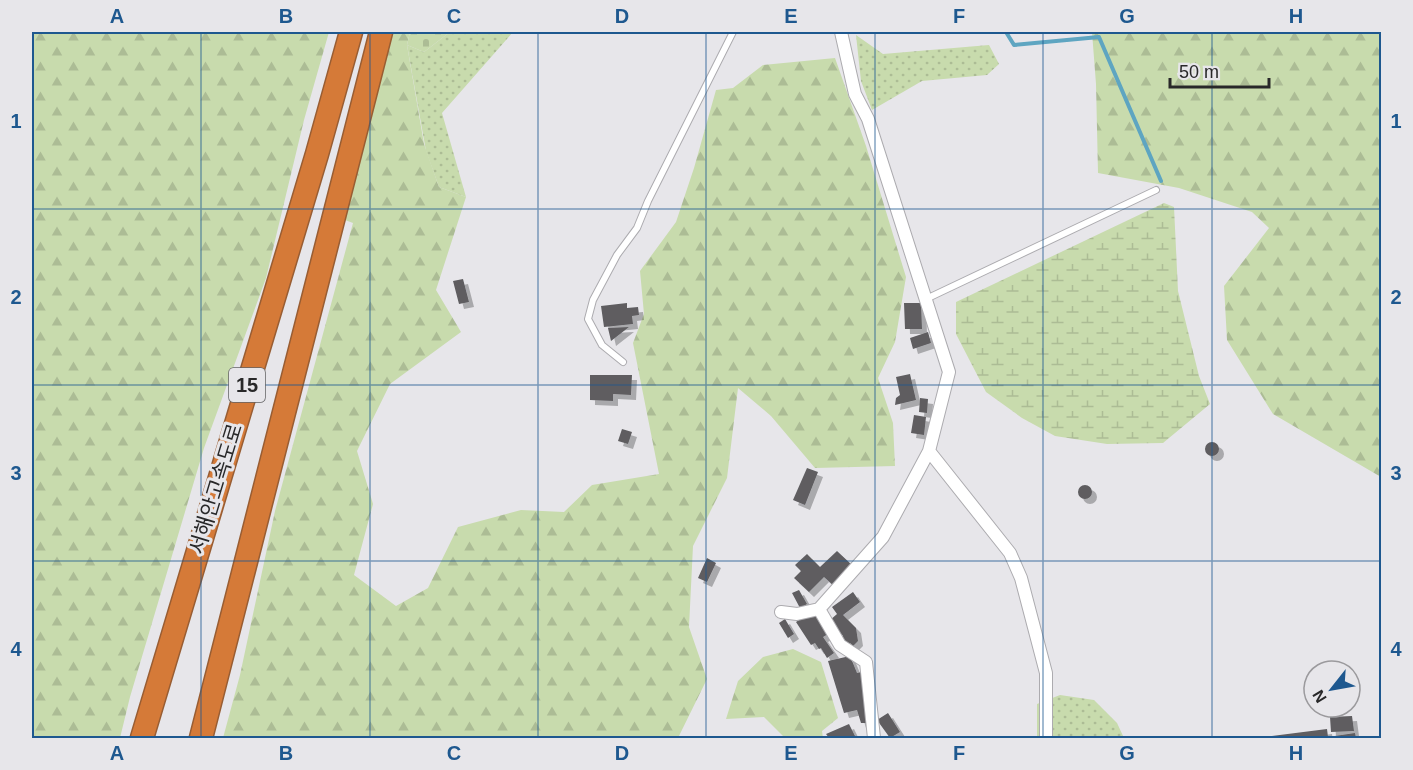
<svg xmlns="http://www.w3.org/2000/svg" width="1413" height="770" font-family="Arial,'Noto Sans KR',sans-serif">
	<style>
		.grass { fill: url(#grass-dots) }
		.forest { fill: url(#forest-firs) }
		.wetland { fill: url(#wetland-marsh) }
		.cemetery { fill: url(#cemetery-stones) }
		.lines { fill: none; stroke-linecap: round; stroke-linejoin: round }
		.stream { stroke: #5ea5c1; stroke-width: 4 }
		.building { fill: #5e5d60; filter: url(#shadow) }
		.service-casing { stroke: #acabaf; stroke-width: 8 }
		.minor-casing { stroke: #acabaf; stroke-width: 14 }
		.motorway-casing { stroke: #985d33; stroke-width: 25 }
		.service { stroke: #fff; stroke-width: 6 }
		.minor { stroke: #fff; stroke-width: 12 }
		.motorway { stroke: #d57a38; stroke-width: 22 }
		.grid { fill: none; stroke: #1e588f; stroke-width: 1.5; stroke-opacity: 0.55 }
		.labels { text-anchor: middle; stroke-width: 6; stroke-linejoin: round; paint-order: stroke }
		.shield { fill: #e7e6ea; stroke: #616163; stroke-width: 1.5 }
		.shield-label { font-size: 20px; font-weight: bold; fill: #282829 }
		.street-label { font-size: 21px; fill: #282829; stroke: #e7e6ea }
		.neatline { fill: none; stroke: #1e588f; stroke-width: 2 }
		.grid-label { font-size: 20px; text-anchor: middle; font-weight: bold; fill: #1e588f }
	</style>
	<defs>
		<pattern id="grass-dots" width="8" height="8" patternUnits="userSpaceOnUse" patternTransform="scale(1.5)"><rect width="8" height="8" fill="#c8dbad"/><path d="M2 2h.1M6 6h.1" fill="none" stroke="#acbc95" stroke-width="1.8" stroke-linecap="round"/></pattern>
		<pattern id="forest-firs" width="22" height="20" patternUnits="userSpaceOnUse" patternTransform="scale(1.5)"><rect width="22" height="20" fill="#c8dbad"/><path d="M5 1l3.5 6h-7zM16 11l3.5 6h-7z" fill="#acbc95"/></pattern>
		<pattern id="wetland-marsh" width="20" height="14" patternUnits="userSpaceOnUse" patternTransform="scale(1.5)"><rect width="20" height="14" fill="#c8dbad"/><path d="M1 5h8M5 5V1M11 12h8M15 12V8" fill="none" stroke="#acbc95"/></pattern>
		<pattern id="cemetery-stones" width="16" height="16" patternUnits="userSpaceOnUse" patternTransform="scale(1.5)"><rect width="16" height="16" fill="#c8dbad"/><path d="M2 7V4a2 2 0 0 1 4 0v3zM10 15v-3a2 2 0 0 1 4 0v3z" fill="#acbc95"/></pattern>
		<filter id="shadow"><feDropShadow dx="5" dy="5" stdDeviation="0" flood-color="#0004"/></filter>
	</defs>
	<rect width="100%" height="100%" fill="#e7e6ea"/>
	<path class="grass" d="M450,32H513L442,113L466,197L439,187L426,151L407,45L424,52Z
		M856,35L883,54L989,45L999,64L987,75L922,81L872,110L861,81Z
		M1060,695L1094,700L1117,723L1124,738H1037V704Z"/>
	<path class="forest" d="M32,32H329L304,120L266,278L204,448L130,697L120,738H32Z
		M385,32H410L407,45L424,144L439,187L466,197L436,290L461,332L390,384L357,451L373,504L354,575L396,606L428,588L458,527L521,510L564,512L592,485L659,474L633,343L644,314L640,271L676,222L694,168L716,90L733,88L763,65L835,58L866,146L906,277L895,342L878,378L893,423L895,466L815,468L771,416L738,388L727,478L693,546L689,627L707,679L678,738H223L240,675L275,511L353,223L337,217Z
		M1092,32H1381V477L1273,414L1227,340L1224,286L1269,228L1252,212L1179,188L1098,173L1096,84Z
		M793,649L821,662L838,718L822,731L823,738H785L764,717L726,719L738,681L763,657Z"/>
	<path class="wetland" d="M1164,203L1174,207L1178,291L1199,376L1210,404L1163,443L1107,444L1055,436L1022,418L986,392L956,334V302Z"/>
	<path class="cemetery" d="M410,32H450L424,52L407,45Z"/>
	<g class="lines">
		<path class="stream" d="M1006,32L1014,45L1099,37L1161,181"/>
	</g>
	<path class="building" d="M463,279L469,302L459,304L453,281Z
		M627,303V308L638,307L639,315L632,316L633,324L604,327L601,306Z
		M904,303H921L922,329H905Z
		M629,327L611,341L608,328Z
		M928,332L931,343L913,349L910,338Z
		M910,374L916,400L895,405L896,398L900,395L896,377Z
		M590,375H632L631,395L613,394V401L590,400Z
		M920,398L928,399L927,413L919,412Z
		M914,415L926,417L924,435L911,433Z
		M622,429L632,432L628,444L618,441Z
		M1205 449a7 7 0 1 1 14 0a7 7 0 1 1-14 0Z
		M807,468L818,472L805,505L793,500Z
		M1078 492a7 7 0 1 1 14 0a7 7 0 1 1-14 0Z
		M837,551L853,566L834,586L824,577L809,592L794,578L801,571L795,565L807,554L820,567Z
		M707,558L716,563L707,582L698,578Z
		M799,590L807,604L800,608L792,593Z
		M853,592L860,602L843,615L856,628L858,641L853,646L850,643L847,646L840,638L843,636L829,621L837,614L832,607Z
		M813,611L828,634L823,637L834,653L827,658L821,648L819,649L815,643L811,645L796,622Z
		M785,619L794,634L788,638L779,623Z
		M850,656L857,673L862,672L869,723H861L857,710L844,713L828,661Z
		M888,713L900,732L890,738L877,720Z
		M1352,716L1354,731L1331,732L1330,717Z
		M849,724L856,738H829L826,734Z
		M1327,729L1328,737L1355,733L1356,738H1257Z"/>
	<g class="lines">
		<g class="service-casing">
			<path id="service" d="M926,299L1156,190
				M623,362L602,345L588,319L593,300L617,255L637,228L648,201L733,32"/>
		</g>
		<g class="minor-casing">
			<path id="minor" d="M841,32L855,94L868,119L949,372L929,451L883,537L819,609L840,645L866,662L874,738
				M929,451L1010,553L1021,578L1046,673V738
				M781,612L797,614L819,609"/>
		</g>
		<g class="motorway-casing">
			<path id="motorway" d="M142,738L317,154L351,32
				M201,738L381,32"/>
		</g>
		<use href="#service" class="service"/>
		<use href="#minor" class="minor"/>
		<use href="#motorway" class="motorway"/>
	</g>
	<path class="grid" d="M201,32V738M370,32V738M538,32V738M706,32V738M875,32V738M1043,32V738M1212,32V738M32,209H1382M32,385H1382M32,561H1382"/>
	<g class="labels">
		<rect class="shield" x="229" y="368" width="36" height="34" rx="4.5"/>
		<g class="shield-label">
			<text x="247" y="392">15</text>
		</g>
		<g class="street-label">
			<text transform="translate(216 489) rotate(-73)" y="7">서해안고속도로</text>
		</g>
	</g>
	<rect width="1413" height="770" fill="none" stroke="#e7e6ea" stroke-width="66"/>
	<g transform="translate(1332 689) rotate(239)"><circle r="28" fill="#e7e6ea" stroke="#9b9a9d" stroke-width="1.5"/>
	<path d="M0-4.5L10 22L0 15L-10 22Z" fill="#1e588f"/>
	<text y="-9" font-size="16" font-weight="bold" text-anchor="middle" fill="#282829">N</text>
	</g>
	<path d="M1170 78v9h99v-9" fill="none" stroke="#282829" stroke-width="3"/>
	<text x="1179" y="78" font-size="18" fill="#282829" stroke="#e7e6ea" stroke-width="4.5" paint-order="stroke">50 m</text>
	<rect x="33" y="33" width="1347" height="704" class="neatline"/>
	<g class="grid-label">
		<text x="117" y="23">A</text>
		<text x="286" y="23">B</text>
		<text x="454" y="23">C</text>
		<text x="622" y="23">D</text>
		<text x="791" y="23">E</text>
		<text x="959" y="23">F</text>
		<text x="1127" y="23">G</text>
		<text x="1296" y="23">H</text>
		<text x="16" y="128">1</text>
		<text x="1396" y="128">1</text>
		<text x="16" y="304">2</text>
		<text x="1396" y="304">2</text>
		<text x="16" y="480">3</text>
		<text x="1396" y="480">3</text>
		<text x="16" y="656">4</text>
		<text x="1396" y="656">4</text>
		<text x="117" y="760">A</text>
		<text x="286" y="760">B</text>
		<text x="454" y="760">C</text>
		<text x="622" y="760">D</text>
		<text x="791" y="760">E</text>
		<text x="959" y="760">F</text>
		<text x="1127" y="760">G</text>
		<text x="1296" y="760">H</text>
	</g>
</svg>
